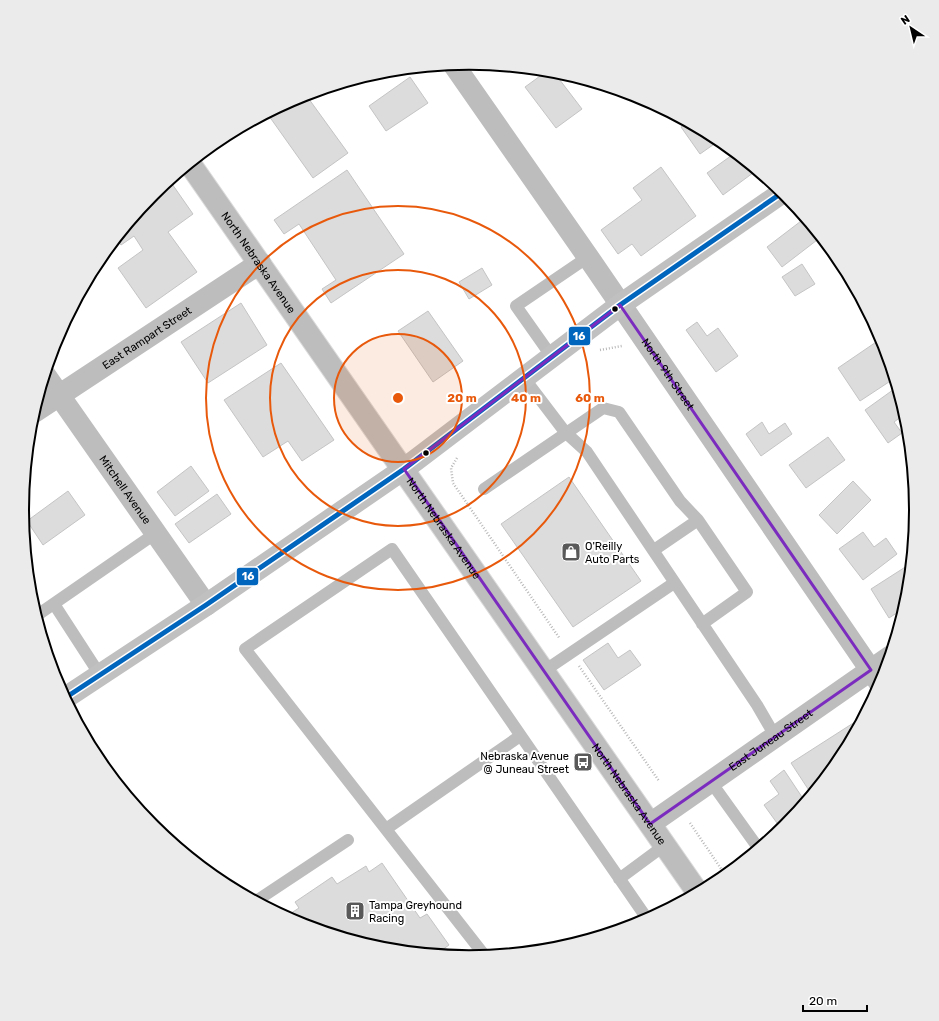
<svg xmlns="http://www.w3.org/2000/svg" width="939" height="1021" font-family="Rubik,sans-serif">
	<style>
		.building { fill: #dcdcdc; stroke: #c4c4c4 }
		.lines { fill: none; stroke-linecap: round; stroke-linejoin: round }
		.primary-casing { stroke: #dbdbdb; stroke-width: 24 }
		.path { stroke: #b8b8b8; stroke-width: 2.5; stroke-dasharray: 1 2; stroke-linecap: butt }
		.lane { stroke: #bdbdbd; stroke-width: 12 }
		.street { stroke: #bdbdbd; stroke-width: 22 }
		.secondary { stroke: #c0c0c0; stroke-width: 22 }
		.primary { stroke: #bdbdbd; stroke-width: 22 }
		.bus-1-casing { stroke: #fff; stroke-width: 8 }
		.bus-1 { stroke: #0065bd; stroke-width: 5 }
		.marked { fill: none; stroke: #7b2cbf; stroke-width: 3; stroke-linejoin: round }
		.ring { fill: none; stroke: #e8590c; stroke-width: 2 }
		.bus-dot { fill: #000; stroke: #fff; stroke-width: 1.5 }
		.labels { text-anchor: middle; stroke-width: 4; stroke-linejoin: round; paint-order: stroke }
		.street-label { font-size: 11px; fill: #000; stroke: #fff }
		.poi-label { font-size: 11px; fill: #000; stroke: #fff; text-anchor: start }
		.rim { fill: none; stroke: #000; stroke-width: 2 }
		.centre { fill: #e8590c; stroke: #fff; stroke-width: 2 }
		.ring-label { font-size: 12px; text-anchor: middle; font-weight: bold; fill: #e8590c; stroke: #fff; stroke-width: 4; stroke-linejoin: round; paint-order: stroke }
		.line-badge { stroke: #fff; stroke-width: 1.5 }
		.badge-label { font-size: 11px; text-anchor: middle; font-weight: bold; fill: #fff }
	</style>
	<rect width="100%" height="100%" fill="#fff"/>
	<path class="building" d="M547,71H553L582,109L556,128L525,87Z
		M410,77L428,103L386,131L369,106Z
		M306,95L348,153L313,178L269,116L286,104Z
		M688,122L718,139L720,140L700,154L681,127Z
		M735,153L757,170L723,195L707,173Z
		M661,167L696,216L641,256L632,244L618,254L601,230L642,200L633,188Z
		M347,170L404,254L331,303L322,289L336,280L299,224L284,234L274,220Z
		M170,181L193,214L168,232L197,272L146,308L118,268L143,250L134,236L121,245L117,239L153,194Z
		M805,218L821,237L782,267L767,247Z
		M802,264L815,284L795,296L782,277Z
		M482,268L492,285L469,299L459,282Z
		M241,303L267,345L208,383L181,342Z
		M428,311L463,361L433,382L398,331Z
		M697,322L707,336L718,328L738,356L716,372L686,330Z
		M882,338L895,378L860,401L838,368Z
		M281,363L334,440L302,461L288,441L263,457L224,400Z
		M897,387L905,414L894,422L902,433L888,443L865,410Z
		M762,422L769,434L785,423L792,434L761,456L746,434Z
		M828,437L845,460L806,488L789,465Z
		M191,466L209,491L175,516L157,492Z
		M569,477L641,581L573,627L501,524Z
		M853,481L871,500L837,534L819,515Z
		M68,491L85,515L43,545L27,521Z
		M217,494L231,514L189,543L175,524Z
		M863,532L874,547L886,538L897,554L863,580L839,549Z
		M910,564L911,567L908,598L906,607L889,618L871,589Z
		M608,643L618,658L630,650L641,665L604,690L583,660Z
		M858,720L861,724L841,759L812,795L791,763Z
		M784,770L806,803L782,830L764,805L779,794L770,781Z
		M382,863L420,918L427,914L449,945L442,950L445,956L382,949L298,924L285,917L299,908L295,902L332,877L337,884L366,866L369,872Z"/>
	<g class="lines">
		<g class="primary-casing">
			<g id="primary">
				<path id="s5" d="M190,164L698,893"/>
			</g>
		</g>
		<path class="path" d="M600,350L622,346
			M457,458L451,468L453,483L560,639
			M579,666L659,781
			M690,823L726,876"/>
		<path class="lane" d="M552,357L516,306L588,257
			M524,378L565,432L587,452L757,705L775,736
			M484,489L603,408L619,412L680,501L698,520
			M654,550L698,520L747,592L702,624
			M54,604L100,675
			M36,616L156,533
			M544,671L674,583
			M711,782L759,849
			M386,829L520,736
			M619,879L665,845
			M256,901L348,840
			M485,956L245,649L392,549L648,920"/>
		<g class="street">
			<path id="s1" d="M454,65L588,257L881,685"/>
			<path id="s2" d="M45,375L206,605"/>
			<path id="s3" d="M34,412L260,263"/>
			<path id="s4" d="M650,824L891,656"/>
		</g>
		<path class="secondary" d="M65,698L206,605L404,469L620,305L783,192"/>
		<use href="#primary" class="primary"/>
		<g class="bus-1-casing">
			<path id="bus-1" d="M65,698L206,605L404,469L620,305L783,192"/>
		</g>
		<use href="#bus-1" class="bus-1"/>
	</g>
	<path class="marked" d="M620,305L871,670L650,824L404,469Z"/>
	<circle cx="398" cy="398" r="64" fill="#e8590c" fill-opacity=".12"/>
	<g class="ring">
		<circle cx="398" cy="398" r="64"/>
		<circle cx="398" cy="398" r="128"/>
		<circle cx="398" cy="398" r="192"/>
	</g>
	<defs>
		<g id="shop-square" transform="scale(1)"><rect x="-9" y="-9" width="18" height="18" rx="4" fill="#595959" stroke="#fff"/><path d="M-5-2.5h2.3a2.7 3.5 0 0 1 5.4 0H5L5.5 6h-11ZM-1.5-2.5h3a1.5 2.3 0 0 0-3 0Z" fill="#fff"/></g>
		<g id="bus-square" transform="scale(1)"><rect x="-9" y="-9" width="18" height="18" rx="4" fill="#595959" stroke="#fff"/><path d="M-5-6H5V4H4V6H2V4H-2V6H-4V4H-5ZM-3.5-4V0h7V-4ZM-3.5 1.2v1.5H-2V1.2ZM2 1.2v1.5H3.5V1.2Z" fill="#fff"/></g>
		<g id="building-square" transform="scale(1)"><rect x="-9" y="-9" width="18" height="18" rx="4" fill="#595959" stroke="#fff"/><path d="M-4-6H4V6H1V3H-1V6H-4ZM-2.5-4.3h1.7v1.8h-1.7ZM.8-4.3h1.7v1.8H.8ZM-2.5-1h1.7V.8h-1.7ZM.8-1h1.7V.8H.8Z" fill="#fff"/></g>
	</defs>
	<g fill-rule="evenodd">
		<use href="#shop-square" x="571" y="552"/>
		<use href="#bus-square" x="583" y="762"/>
		<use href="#building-square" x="355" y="911"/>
	</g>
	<g class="bus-dot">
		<circle cx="615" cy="309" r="3.5"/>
		<circle cx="426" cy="453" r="3.5"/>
	</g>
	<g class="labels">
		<g class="street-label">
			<text dy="4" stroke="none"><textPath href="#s5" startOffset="120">North Nebraska Avenue</textPath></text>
			<text dy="4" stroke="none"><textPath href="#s3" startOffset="135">East Rampart Street</textPath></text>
			<text dy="4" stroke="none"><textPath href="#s1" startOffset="376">North 9th Street</textPath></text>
			<text dy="4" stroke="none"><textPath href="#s2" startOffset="140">Mitchell Avenue</textPath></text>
			<text dy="4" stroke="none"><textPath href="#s5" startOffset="444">North Nebraska Avenue</textPath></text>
			<text dy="4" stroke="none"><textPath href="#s4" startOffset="147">East Juneau Street</textPath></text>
			<text dy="4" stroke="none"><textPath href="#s5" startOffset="768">North Nebraska Avenue</textPath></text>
		</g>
		<g class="poi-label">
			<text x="585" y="550">O'Reilly<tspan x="585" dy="13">Auto Parts</tspan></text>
			<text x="569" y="760" text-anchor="end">Nebraska Avenue<tspan x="569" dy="13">@ Juneau Street</tspan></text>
			<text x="369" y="909">Tampa Greyhound<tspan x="369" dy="13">Racing</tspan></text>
		</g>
	</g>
	<path d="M0 0H939V1021H0ZM29 510a440 440 0 1 1 880 0a440 440 0 1 1-880 0Z" fill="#ebebeb" fill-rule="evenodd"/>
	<path class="rim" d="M29 510a440 440 0 1 1 880 0a440 440 0 1 1-880 0Z"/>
	<circle cx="398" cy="398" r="6" class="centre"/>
	<g class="ring-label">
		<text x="462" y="402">20 m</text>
		<text x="526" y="402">40 m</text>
		<text x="590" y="402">60 m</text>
	</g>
	<g class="line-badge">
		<rect x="568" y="326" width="23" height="20" rx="4" fill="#0065bd"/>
		<rect x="236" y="567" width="23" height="19" rx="4" fill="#0065bd"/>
	</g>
	<g class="badge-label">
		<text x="579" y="340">16</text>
		<text x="248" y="580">16</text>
	</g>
	<g transform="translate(911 28) rotate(325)" stroke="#ffffff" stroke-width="3" paint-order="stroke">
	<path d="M0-3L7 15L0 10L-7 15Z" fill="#000000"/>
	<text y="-6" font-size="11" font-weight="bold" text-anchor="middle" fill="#000000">N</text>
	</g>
	<path d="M803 1005v6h64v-6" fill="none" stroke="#000000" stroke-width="2"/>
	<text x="809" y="1005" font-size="12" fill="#000000" stroke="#ffffff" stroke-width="3" paint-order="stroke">20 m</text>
</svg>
